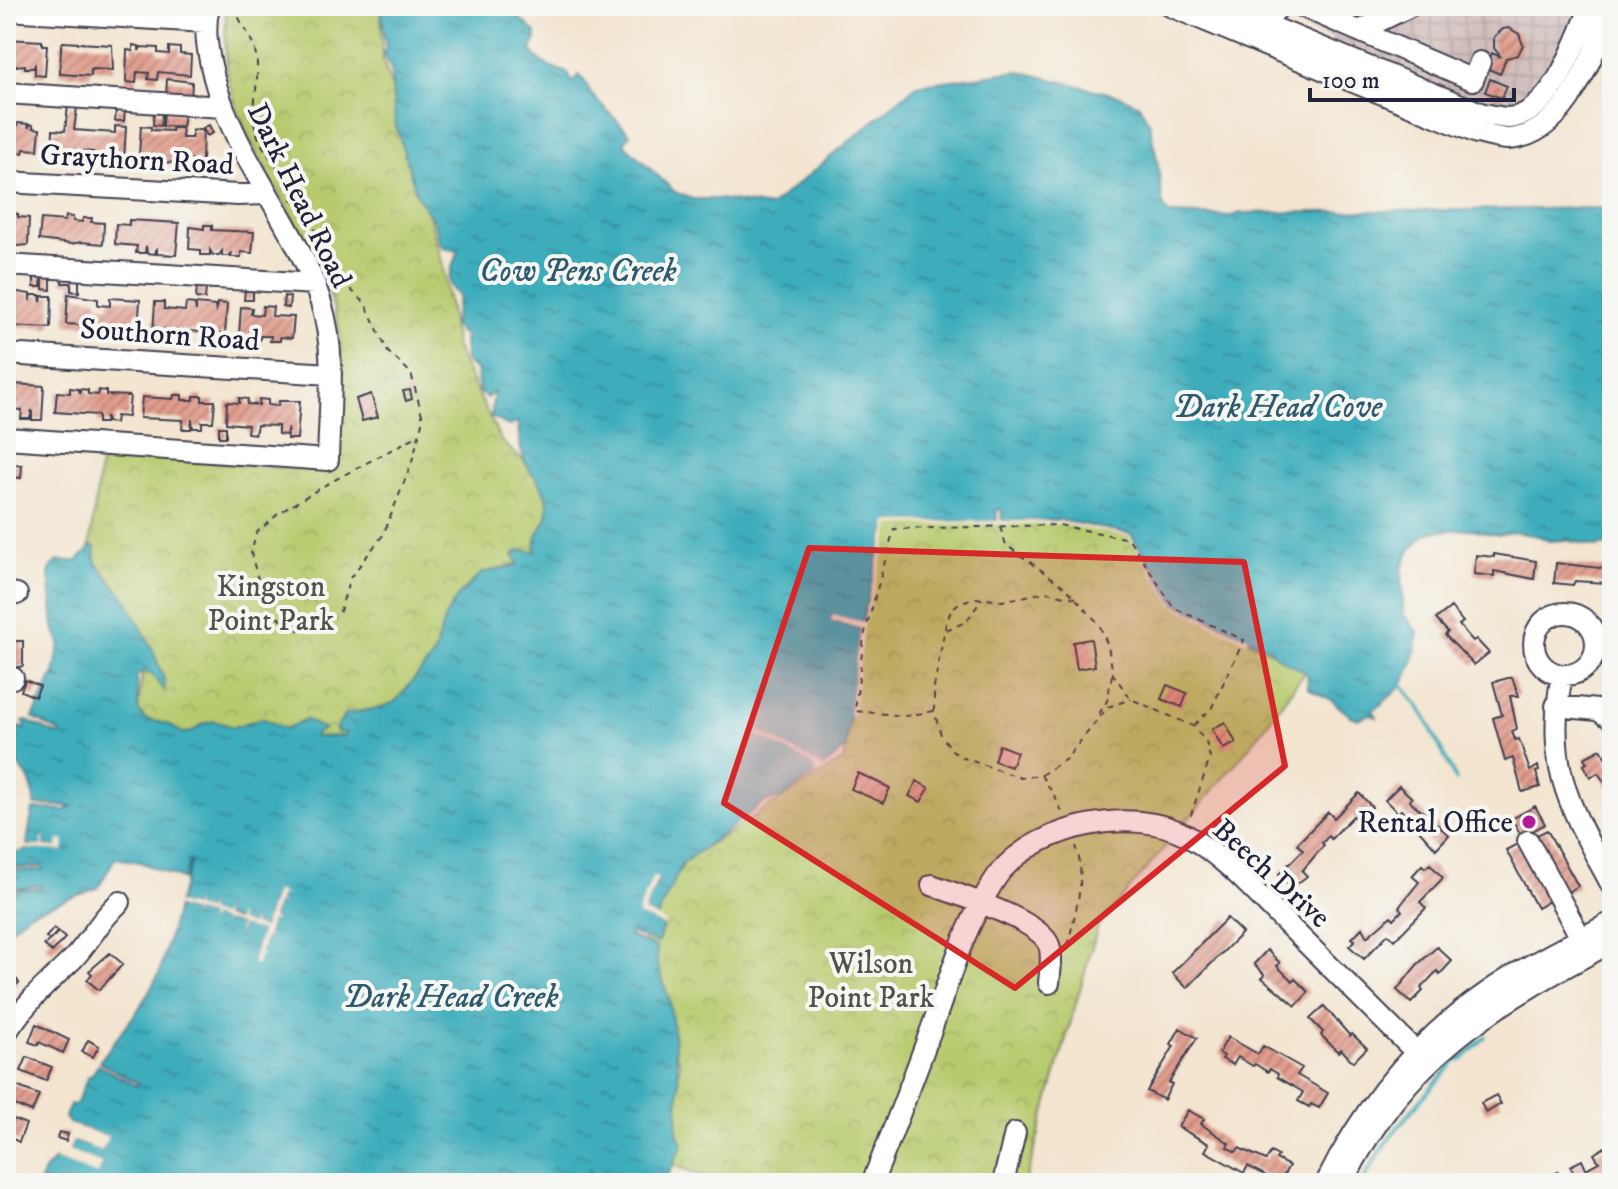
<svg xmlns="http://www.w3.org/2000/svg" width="1618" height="1189" font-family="'IM FELL DW Pica',serif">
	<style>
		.industrial { fill: url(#industrial-grid) }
		.park { fill: url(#park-crowns); stroke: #6c7654; stroke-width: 2 }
		.water { fill: url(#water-ripples); stroke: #30687c; stroke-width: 2 }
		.pier { fill: #f3e5d0 }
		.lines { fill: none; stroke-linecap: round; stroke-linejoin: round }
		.stream { stroke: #3eadbc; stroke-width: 4 }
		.building { fill: url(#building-hatch) }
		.minor-casing { stroke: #413f51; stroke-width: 24 }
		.path { stroke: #413f51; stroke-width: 2; stroke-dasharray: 6 6; stroke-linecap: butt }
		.minor { stroke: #fff; stroke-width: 20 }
		.marked { fill: #d62828; fill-opacity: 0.2; stroke: #d62828; stroke-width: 6; stroke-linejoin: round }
		.poi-dot { fill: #b5179e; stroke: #f6f6f2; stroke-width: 3 }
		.labels { text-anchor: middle; stroke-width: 8; stroke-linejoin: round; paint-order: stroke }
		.street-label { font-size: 30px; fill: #22223b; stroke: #f6f6f2 }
		.park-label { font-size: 30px; fill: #4f544a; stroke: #f6f6f2 }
		.poi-label { font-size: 30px; fill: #22223b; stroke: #f6f6f2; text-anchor: end }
		.water-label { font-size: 32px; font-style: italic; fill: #2d5a6f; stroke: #f6f6f2 }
	</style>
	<defs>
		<pattern id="industrial-grid" width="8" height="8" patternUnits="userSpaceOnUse" patternTransform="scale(2)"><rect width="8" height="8" fill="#d1bfbd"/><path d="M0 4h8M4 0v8" fill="none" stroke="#b3a4a3"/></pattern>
		<pattern id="park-crowns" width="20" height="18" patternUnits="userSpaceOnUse" patternTransform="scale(2)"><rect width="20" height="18" fill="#b7ca6d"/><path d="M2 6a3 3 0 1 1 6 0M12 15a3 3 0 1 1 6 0" fill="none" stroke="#9dad5f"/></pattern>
		<pattern id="water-ripples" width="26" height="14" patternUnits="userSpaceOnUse" patternTransform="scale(2)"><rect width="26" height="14" fill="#3eadbc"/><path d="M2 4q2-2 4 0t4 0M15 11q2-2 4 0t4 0" fill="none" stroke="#348c9a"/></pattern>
		<pattern id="building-hatch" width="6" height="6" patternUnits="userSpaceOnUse" patternTransform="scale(2)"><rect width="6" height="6" fill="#e19c8c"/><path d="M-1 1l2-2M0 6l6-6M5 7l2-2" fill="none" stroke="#b67f74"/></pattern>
	</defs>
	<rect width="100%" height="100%" fill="#f6f6f2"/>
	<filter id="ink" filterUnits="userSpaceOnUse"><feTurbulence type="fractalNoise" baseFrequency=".0125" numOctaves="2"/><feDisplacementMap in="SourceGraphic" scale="16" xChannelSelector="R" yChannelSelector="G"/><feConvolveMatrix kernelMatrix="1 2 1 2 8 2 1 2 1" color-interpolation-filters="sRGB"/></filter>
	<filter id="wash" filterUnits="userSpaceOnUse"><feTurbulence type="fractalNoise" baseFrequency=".006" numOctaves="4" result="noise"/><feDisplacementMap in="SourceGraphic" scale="32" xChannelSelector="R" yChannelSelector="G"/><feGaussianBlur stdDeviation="1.8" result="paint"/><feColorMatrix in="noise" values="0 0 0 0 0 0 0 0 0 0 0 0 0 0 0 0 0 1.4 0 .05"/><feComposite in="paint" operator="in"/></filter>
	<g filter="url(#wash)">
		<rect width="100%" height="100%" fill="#f3e5d0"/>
		<path class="industrial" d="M1260,6H1612V30L1575,15L1545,86L1494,109L1259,9Z"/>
		<path class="park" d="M226,6H381L382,57L416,166L443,266L456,348L501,441L530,467L548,498L551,518L546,537L533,556L478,580L437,656L393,714L343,739L167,737L138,713L142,673L139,638L86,571L102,452L303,470L337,465C339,432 340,400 340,367C340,355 341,342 339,330C325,249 258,177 233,97C224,68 225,36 226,6Z
			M1058,522L1132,537L1176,606L1307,669L1256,739L1098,926L1025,1183H723L665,1162L680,1064L639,948L686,859L844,760L864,617L889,523Z"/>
		<path class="water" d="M381,6H506L536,33V39L531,49C538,65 553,67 568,73L572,82L576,80L579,75C587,82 587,86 591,94L630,134L624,144L675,192L692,199H719L770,207L917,85L1018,71L1120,96L1139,105L1150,124L1158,165L1162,201L1166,211L1169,214L1232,216L1241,213L1612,208V544L1597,547L1566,540L1549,541L1539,536L1526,534L1511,532L1498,535L1472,529L1436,531L1426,534L1409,551L1402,568L1403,613L1418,632C1415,670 1405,688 1373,710L1377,717L1370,714L1358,719L1349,715L1330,699L1308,688L1307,674C1297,665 1277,661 1271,649L1176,603L1131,534L1059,520L1002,521L1001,509H997V521L888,522L862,623L832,615L831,620L860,628L846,748L823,767L760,731L758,734L811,765L816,773L784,796L763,803L682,864L657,917L644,912L658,879L653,877L638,915L663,925L658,943L631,933L629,936L657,948V963L670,1002L679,1083L677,1134L683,1143L665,1183H593L590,1181V1168L588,1175L581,1174L588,1177L586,1183H39L44,1171L55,1159L98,1174L102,1163L69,1151L73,1141L102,1151L107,1136L70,1124L65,1117L70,1104L76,1105L88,1076H91L98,1065L137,1086L138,1083L99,1062L138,1010L159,974L177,907L194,912V918L195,912L210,916L208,922L211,917L224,921V926L225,921L241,925L237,938L242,925L261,931L252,963L259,955L265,938H271L266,936L271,920H277L272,919L277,903H283L278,901L280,895L275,892L263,928L253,925V919L251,925L238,921L239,917L237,921L223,916L225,910L221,916L207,912L210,905L206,911L194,908L196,900L193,907L178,903L191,862H189L184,880L140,862L115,858L98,888L29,913L6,934V892L7,898L19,890L41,888V885L6,890V871L43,870L42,867L6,868C6,841 46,851 63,850L58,847L44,846V837L42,846H26L33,809L65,810L72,806L34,805C34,783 26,769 7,756L10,738L19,727L24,729L26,726L23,722L27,721L58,735L60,732L33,718L53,675L63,680L54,674L60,643L54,628L49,574L51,566L58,561H77L92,546L95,547L96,563L126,599L152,648L165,682L164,690C154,681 153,665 137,675L138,709L145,719L167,724L183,733L192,732L203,724L214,721L234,727L262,718L286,729L305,719L324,729L315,734V737L345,736L346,733L337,732L336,728L346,714L379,708L395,702L433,657L445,617L458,596L482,573L517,565L518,562L513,555C522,547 527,551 536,552C532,530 550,526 548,505C546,486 531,475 524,460C519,448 519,435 518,422L509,426L491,417L494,392L487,398L479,392L476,370L465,360L464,336L453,326L459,295C441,282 453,268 458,251L442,248L434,222L417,196L395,122L391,69L383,53L386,49Z"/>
		<path class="pier" d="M997,521H1059L1130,535L1176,605L1249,638L1247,642L1174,606L1129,537L1059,524L891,525L864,626L853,717L849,716L860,628L831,620L832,615L863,622L888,522Z
			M759,731L823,767L816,773L811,764L757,734Z
			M28,822L26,846H41L42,836H44V846L57,847L58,840L65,841L63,851L26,849L6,855L9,851L22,846Z
			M653,876L658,878L644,912L661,919L666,926L637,915Z
			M275,891L286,895H280L278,901L283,905L276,903L272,918L277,920L271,921L266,936L272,938H265L260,954L265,956H259L257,965L252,963L261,931L242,926L237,938L240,925L226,921L222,926L224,921L212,917L208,923L209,916L196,912L192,918L194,912L177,907L178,903L193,907L195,900V908L206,911L210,904L208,912L221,916L225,910L223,917L236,921L239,914V921L251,925L253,918V925L263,928Z
			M62,1122L108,1136L102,1151L73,1141L69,1150L102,1163L98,1175L51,1158L56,1155L95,1170L97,1165L67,1154L65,1150L71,1137L100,1146L102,1138L69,1128Z"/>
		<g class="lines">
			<path class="stream" d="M1402,684L1425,716L1456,780
				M1603,965L1612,962
				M1362,1183C1387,1134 1420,1101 1456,1060L1463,1058L1485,1037"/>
		</g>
		<g id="blocks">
			<path class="building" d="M1509,28L1519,34L1523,45L1518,55L1506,58L1500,74L1486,68L1492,53L1501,57L1494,48V37L1503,29Z
				M6,39L42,41V45H47L45,76L35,75V65L33,68H25V65L15,66L6,64Z
				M63,42L112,45L113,70L91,69V76L60,74L61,46Z
				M133,45L139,46V51L141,47L158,48V53L169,54V47L180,48V54L191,55L190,75L158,72L157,80L148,79L149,73L137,72L136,83L126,82L127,50L133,51Z
				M167,79L192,82L191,100H166Z
				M1490,79L1507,86L1502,98L1485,92Z
				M68,106L77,107L74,130L115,133V126L126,127L124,160L113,159V154L102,153V159L93,158V152L83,151V158L52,151L53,130L65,131Z
				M116,109H125L124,121H115Z
				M154,111L162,112L161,126L153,125Z
				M164,111L184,114L182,127L163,126Z
				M18,123L28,124L29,128L30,124L33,125V128L40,129L38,150L24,149L23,153L16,152L17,148L6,147V127L17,128Z
				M209,125L213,133L207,136L203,128Z
				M141,126L151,127V130L172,131V128H182V138H192V130H203L202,160H191V164L160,162L151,161L152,156L139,155Z
				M8,213L18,214V217L29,218L28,245L6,247Z
				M66,216L73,217V221L82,222L83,218H92L91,222L104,223L103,244L81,242L71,244L39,240L41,219L65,221Z
				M129,220L179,223L176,255L157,254V247L155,254L147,253L146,246L145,253H136L137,246L115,244L116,224L129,225Z
				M204,225H212V230L254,232L252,253L241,252V257H231L232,252L229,256H222V251L219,255H213L210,250V255H201V250L189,249L190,227L204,229Z
				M34,275L42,276L41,287H34Z
				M43,275L51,276V290L43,289Z
				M62,278H79V292L71,291V283H62Z
				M197,285L211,286L210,289H206L205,299L196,298Z
				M245,289H253V300H244Z
				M6,290L30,294V301L32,295H40L41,302L42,296H52L51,328L6,326Z
				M68,294L98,299V305L110,306V298L140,300L138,333L127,332V328L106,326L105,331H97V326L66,324Z
				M284,296L290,297L289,308L283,307Z
				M155,302H164V309L185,311L186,303L195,304L196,311V304L215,306L216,313L217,303L227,304L225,334L221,333L220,338H214V333L165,329L164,334H153Z
				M263,306L273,307L272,316L294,317L292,338L280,337V341H270L271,336H260V340H251L252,336L239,335L241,307L252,308L251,314L262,315Z
				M12,384L44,386L42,420H32V410L30,419H21L22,410L6,409V388H12Z
				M70,388L78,389L80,392V389L88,390V394L98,395L99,390L106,391V395L130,396L128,417L116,416L115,423L107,422L106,416L105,423H98V415L55,412L57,392L70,393Z
				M410,390L412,399L406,401L403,391Z
				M371,394L378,417L362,421L356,399Z
				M174,395H182V400H194V396H202V401H215L213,422H202V428H193L192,419L191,429H182L183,420L140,418L142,397L173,399Z
				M239,398L248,399L247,404L259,405V399L268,400V405L278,406L279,401H300L297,439H287L288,427L286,435L278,434V426L257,425L255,434L247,433L248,425L226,423L227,402L239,403Z
				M219,427H226V437H219Z
				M6,463L22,465L21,478L6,476Z
				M1494,554L1536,561L1534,579L1494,571V576L1474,574L1476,555L1494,557Z
				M1556,563L1608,569V565L1612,566V587L1606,586V583L1575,581L1573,585L1554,583Z
				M1451,607L1463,622L1459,625L1465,632L1473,641L1476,639L1489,653L1474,665L1445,635L1448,632L1436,619Z
				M1091,639L1095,666L1077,669L1073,642Z
				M6,641H23V666L11,669V665H6Z
				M1512,677L1519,696H1510L1517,729L1512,731L1515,740L1519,739L1530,771L1538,766L1539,771L1536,772L1540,787L1522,792L1513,758L1505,761L1493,718L1502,715L1493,682Z
				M25,680L40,686L35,697L21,691Z
				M1167,685L1187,693L1182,707L1161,699Z
				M1225,722L1236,743L1223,749L1212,729Z
				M999,745L1017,752L1011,767L994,761Z
				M1601,749L1612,770V793L1598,773L1590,777L1584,765L1587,763L1584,758Z
				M858,773L890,788L883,803L851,789Z
				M917,781L929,788L921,802L909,796Z
				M1399,786L1412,798L1410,801L1449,835L1436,849L1401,810L1398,813L1385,800Z
				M1359,793L1372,807L1368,811L1370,813L1360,823L1353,816L1331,839L1328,836L1325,840L1322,843L1324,845L1302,871L1307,876L1292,888L1279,874L1303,850L1297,844L1328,812L1334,818Z
				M1535,806L1545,824L1522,837L1512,819Z
				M1547,830L1578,886L1566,893L1535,836Z
				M1519,843L1549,901L1537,908L1506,850Z
				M1430,864L1443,878L1420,902L1426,908L1395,940L1388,934L1364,959L1349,946L1355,940L1352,938L1362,928L1367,937L1391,916L1394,919L1402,911L1399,907L1419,882L1412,876L1422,865L1425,868Z
				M1227,918L1242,933L1187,988L1172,973Z
				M54,928L58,931L50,940L46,937Z
				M59,932L65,938L52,952L44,945Z
				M1437,947L1452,961L1440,974L1437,971L1421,988L1423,991L1411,1003L1397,990L1417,965Z
				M1267,950L1280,963L1277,966L1285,974L1293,981L1295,979L1309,992L1296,1006L1262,978L1265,975L1254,964Z
				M110,953L123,964L99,990L87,980L92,974L89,971Z
				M6,963L19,983L7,990L10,996L6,999Z
				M1324,1006L1350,1036L1352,1034L1367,1048L1353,1062L1341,1049L1338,1052L1321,1035L1323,1032L1310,1019Z
				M36,1024L69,1040L63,1053L39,1042L38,1045L29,1042Z
				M1180,1028L1197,1038L1174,1074L1169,1083L1172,1084L1164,1100L1147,1091L1174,1046L1171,1044Z
				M1228,1037L1258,1054L1263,1046L1302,1068L1297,1075L1328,1093L1319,1108L1311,1104L1309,1107L1298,1101L1303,1092L1277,1077L1278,1074L1270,1069L1268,1072L1255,1064L1253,1066L1238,1057L1233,1065L1222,1059L1224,1056L1219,1053Z
				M88,1040L99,1046L93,1057L82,1052Z
				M27,1057L52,1067L46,1081L21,1071Z
				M14,1085L39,1095L32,1112L7,1102Z
				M1496,1095L1501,1104L1486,1113L1481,1103Z
				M1188,1110L1204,1119L1201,1124L1229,1143L1227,1147L1236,1152L1239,1148L1266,1160L1271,1152L1278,1156L1276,1159L1289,1166L1279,1183L1248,1166L1244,1173L1205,1151L1209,1144L1178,1127Z
				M6,1116L26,1124L19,1142L6,1136Z
				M59,1132L68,1134L66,1141L57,1138Z
				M1605,1147L1612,1156V1168L1584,1183H1549L1546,1179L1558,1172L1563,1181L1575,1175L1570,1166L1582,1160L1586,1169L1599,1162L1594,1154Z"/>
		</g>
	</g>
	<g filter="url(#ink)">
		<use href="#blocks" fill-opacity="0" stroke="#413f51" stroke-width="2"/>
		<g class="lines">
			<g class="minor-casing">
				<path id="minor" d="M1170,6L1477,133C1487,135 1499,139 1508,139C1568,136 1593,52 1612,7
					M1221,6L1483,114C1491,115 1500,118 1508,118C1552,116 1576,41 1591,6
					M1301,6L1473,80L1480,62
					M6,10L205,22
					M1267,26L1271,15L1280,6
					M1359,31L1410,6
					M6,93L223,107
					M6,182L238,195L265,194
					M6,265L315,284
					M6,354L331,374
					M6,438L328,460C329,409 337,353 321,303C296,223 236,161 214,78C208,54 203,30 209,6
					M6,592L17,594
					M1534 644a31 31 0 1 1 62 0a31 31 0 1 1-62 0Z
					M1562,675C1544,767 1570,807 1612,886
					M6,677L13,678
					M1556,706L1597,710L1612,719
					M1528,841L1581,938
					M932,885C958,895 1040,920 1049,945C1053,957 1050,971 1049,983
					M6,1033C25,1003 48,983 73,959C90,941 101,918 120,902
					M872,1183C894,1129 915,1074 935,1019C949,980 961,938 982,902C987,892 994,880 1001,871C1041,825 1132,806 1186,835C1223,856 1252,889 1281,918C1330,966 1378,1015 1427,1063
					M1003,1183L1015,1133
					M1326,1183C1363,1108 1415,1042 1485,994C1525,966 1569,945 1612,922
					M1343,1183C1404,1056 1493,1005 1612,942"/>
			</g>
			<path class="path" d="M235,6C238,22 251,34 255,51C261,74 253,97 254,120C257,150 283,171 299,194
				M291,200L300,195L312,212L318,245L335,275L365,303L388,352L411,373L423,419L419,435L411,465L383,535L350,578L340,611L318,629L296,630L281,620L267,607L258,580L251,553L256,533L279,513L327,484L419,435
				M1000,527L1006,545L1066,588L1099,624L1108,646L1113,674L1131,699L1193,726L1206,742L1210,758L1190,818
				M1076,598L1046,592L1002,601L976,598L960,602L952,609L946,623L934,687V711L941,735L952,750L961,757L1021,778L1041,775L1066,759L1108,707L1131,699
				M946,630L966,622L982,599
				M934,711L906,716L855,711L864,636L894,529L1059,525L1129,539L1174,608L1244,640L1211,709L1193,726
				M1099,714L1107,701L1112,675
				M1041,775L1054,795L1063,814
				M1068,945C1075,911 1087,879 1076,846"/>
			<use href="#minor" class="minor"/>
		</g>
	</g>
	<path class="marked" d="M809,548L1244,562L1285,766L1015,988L724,803Z"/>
	<circle class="poi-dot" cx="1529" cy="822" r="8"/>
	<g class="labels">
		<g class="street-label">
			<text transform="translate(137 159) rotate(3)" y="10">Graythorn Road</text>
			<text transform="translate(300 195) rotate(64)" y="10">Dark Head Road</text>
			<text transform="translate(170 334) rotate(4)" y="10">Southorn Road</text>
			<text transform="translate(1272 873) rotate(42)" y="10">Beech Drive</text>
		</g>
		<g class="park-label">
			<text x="271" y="596">Kingston<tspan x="271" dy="34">Point Park</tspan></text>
			<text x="871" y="973">Wilson<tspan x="871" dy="34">Point Park</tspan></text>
		</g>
		<g class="poi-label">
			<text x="1513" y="832">Rental Office</text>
		</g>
		<g class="water-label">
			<text x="578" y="281">Cow Pens Creek</text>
			<text x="1278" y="417">Dark Head Cove</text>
			<text x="451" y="1007">Dark Head Creek</text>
		</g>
	</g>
	<rect width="1618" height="1189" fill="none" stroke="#f6f6f2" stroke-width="32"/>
	<path d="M1310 88v12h204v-12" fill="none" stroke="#22223b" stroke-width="4"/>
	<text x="1322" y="88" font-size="24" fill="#22223b" stroke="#f6f6f2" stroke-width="6" paint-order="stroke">100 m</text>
</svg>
